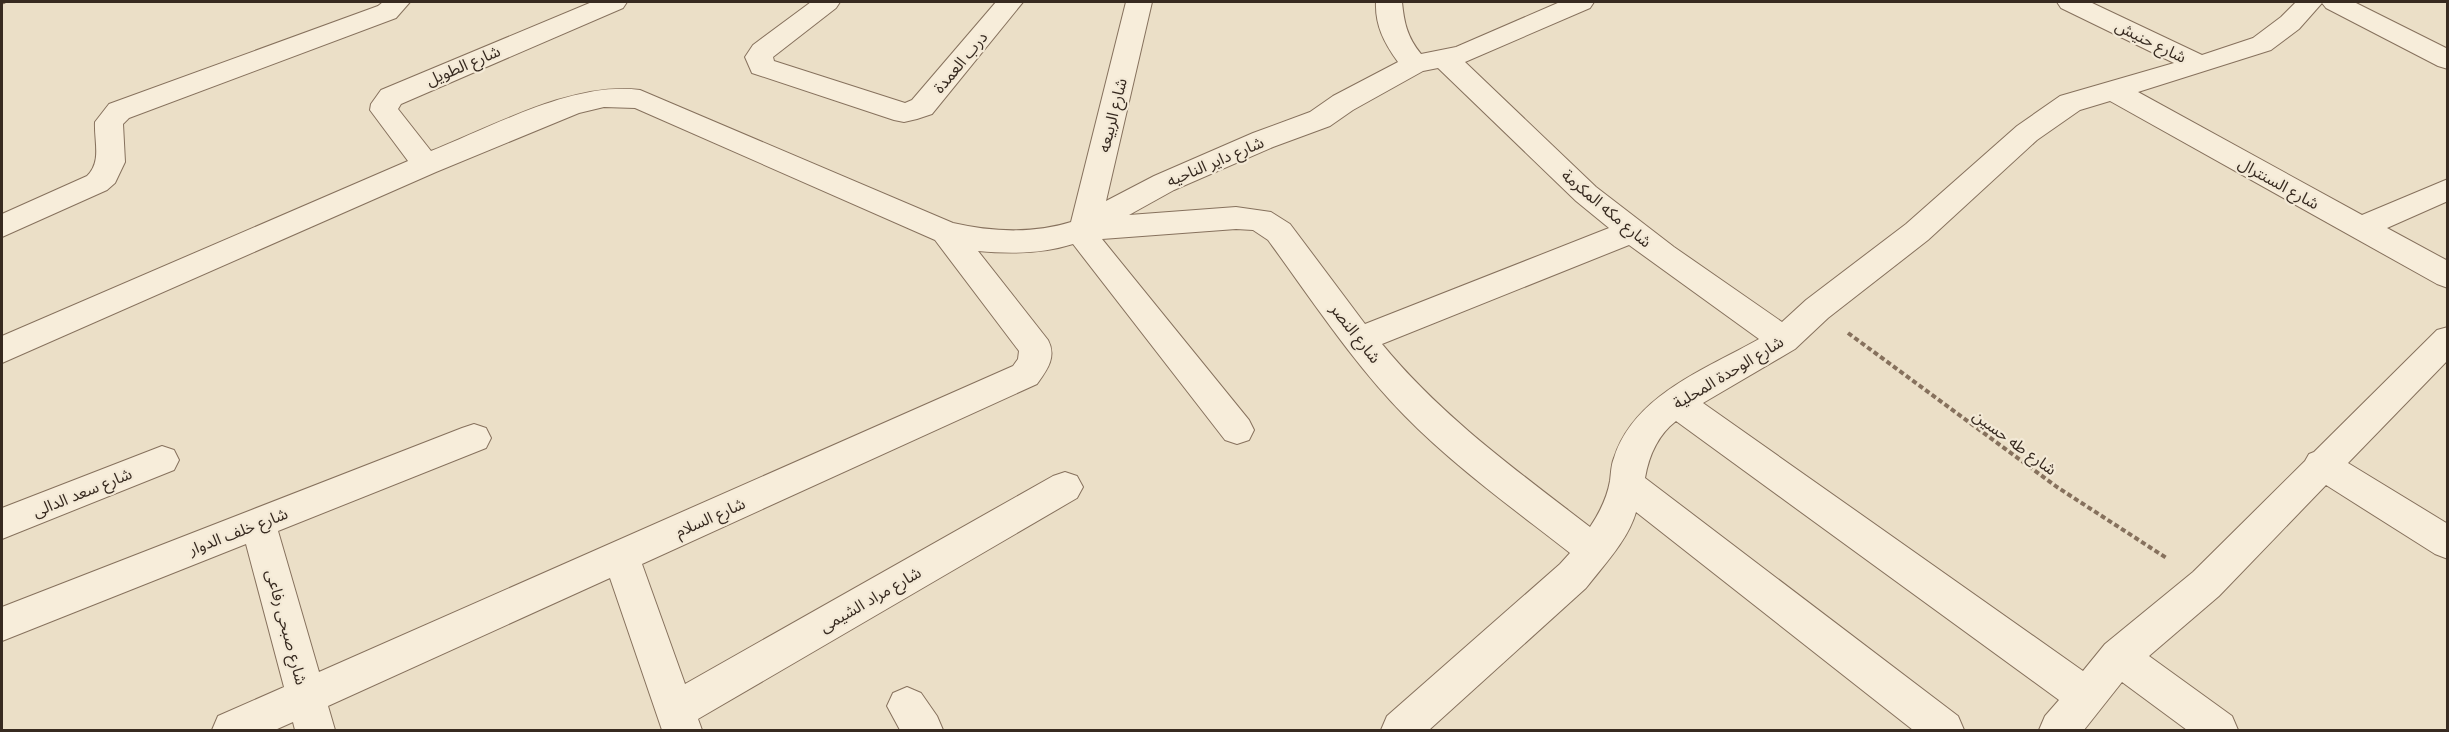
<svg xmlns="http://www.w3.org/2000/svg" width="2449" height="732" font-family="Lora,'Noto Sans Arabic',serif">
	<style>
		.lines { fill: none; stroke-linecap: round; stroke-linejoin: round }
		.minor-casing { stroke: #86715d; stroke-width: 2 }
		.path-far1 { stroke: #86715d; stroke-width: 3; stroke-dasharray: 4 3; stroke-linecap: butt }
		.path { stroke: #86715d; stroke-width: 4; stroke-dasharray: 5 3; stroke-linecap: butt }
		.minor { fill: #f7edda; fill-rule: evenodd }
		.labels { text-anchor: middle; stroke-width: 4.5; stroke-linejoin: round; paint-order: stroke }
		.street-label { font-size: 16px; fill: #372a20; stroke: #f3e9d6 }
	</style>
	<rect width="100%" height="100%" fill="#ebdfc7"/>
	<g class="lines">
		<g class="minor-casing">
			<path id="minor" d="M383,2H410L396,18L129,118L123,124L125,162L115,183L107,190L2,237V214L87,176C102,161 94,142 95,122L109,104L378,6Z
				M592,2H627L623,8L401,104L398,109L431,151C492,127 574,81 640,90L953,223C992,232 1032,234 1071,222L1126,2H1152L1106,201L1154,176L1253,133L1310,112L1333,96L1398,62C1384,43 1375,25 1376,2H1402C1404,22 1407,37 1421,54L1456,47L1560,2H1594L1590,8L1465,62L1596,187L1674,247L1782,322L1806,300L1906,224L2017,126L2060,96L2174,63L2061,8L2057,2H2090L2202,55L2253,38L2281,17L2296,2H2354L2448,49V69L2438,66L2326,8L2322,3L2299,29L2271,50L2138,92L2362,215L2448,179V201L2387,228L2448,261V288L2437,284L2110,101L2080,110L2037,140L1928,240L1828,318L1795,349L1703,403L2083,671L2105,644L2193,572L2305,461L2309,454L2314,452L2437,330L2448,327V360L2348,463L2448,524V559L2435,554L2326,485L2219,596L2149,656L2232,716L2238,730H2187L2122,682L2084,730H2039L2045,716L2059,700L1676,421C1658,435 1649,455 1645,478L1958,716L1964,730H1913L1636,512C1628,540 1604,565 1586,588L1429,730H1381L1387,716L1560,564L1570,553C1514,509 1455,467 1405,416C1353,363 1312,300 1268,240L1253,230L1236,229L1102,239L1249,420L1254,430L1249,440L1237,444L1225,440L1073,244C1042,254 1010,254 978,251L1048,340C1057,357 1047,370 1037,384L642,564L685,684L1053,476L1065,472L1077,476L1083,487L1077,498L698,719L702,730H662L610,578L328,706L335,730H295L293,722L275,730H212L218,716L284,687L246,544L2,641V607L462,428L474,424L486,428L491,438L486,448L278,531L319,672L1013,366L1018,359L1019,351L935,240L635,108L604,107L579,113L436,172L2,363V336L408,161L370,110L371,104L381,90ZM1438,68L1576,201L1609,228L1365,324L1290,224L1271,212L1236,207L1129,215L1174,190L1273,147L1330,126L1353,110L1423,71ZM1629,245L1759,339C1706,369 1634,395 1614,458C1611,465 1611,474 1610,481C1607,498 1600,512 1590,527C1516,470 1441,416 1382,344Z
				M811,2H840L836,8L773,57L774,61L905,103L912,100L996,2H1023L932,114L917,119L904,122L894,120L752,73L745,57L753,45Z
				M162,446L174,450L179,460L174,470L2,539V508Z
				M907,687L921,693L937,716L943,730H900L887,706L893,693Z"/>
		</g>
		<path class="path-far1" d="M2,3L5,2"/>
		<path class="path" d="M1848,333L2057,487L2168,559"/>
		<use href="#minor" class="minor"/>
	</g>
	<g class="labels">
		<g class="street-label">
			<text transform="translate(2151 41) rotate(26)" y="6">شارع حنيش</text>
			<text transform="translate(960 62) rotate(-50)" y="6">درب العمدة</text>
			<text transform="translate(463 65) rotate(-23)" y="6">شارع الطويل</text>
			<text transform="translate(1112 115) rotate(-76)" y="6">شارع الربيعه</text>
			<text transform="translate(1215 161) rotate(-23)" y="6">شارع داير الناحيه</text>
			<text transform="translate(2279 183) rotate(29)" y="6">شارع السنترال</text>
			<text transform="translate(1607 208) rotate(40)" y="6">شارع مكه المكرمة</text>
			<text transform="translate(1356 333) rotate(52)" y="6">شارع النصر</text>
			<text transform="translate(1728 372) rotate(-31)" y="6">شارع الوحدة المحلية</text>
			<text transform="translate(2015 442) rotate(36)" y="6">شارع طه حسين</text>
			<text transform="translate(82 492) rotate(-22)" y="6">شارع سعد الدالى</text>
			<text transform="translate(710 517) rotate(-24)" y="6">شارع السلام</text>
			<text transform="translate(238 531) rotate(-21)" y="6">شارع خلف الدوار</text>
			<text transform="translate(870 599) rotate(-30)" y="6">شارع مراد الشيمى</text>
			<text transform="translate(287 627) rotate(75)" y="6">شارع صبحى رفاعى</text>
		</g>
	</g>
	<rect width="2449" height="732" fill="none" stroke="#372a20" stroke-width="6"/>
</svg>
